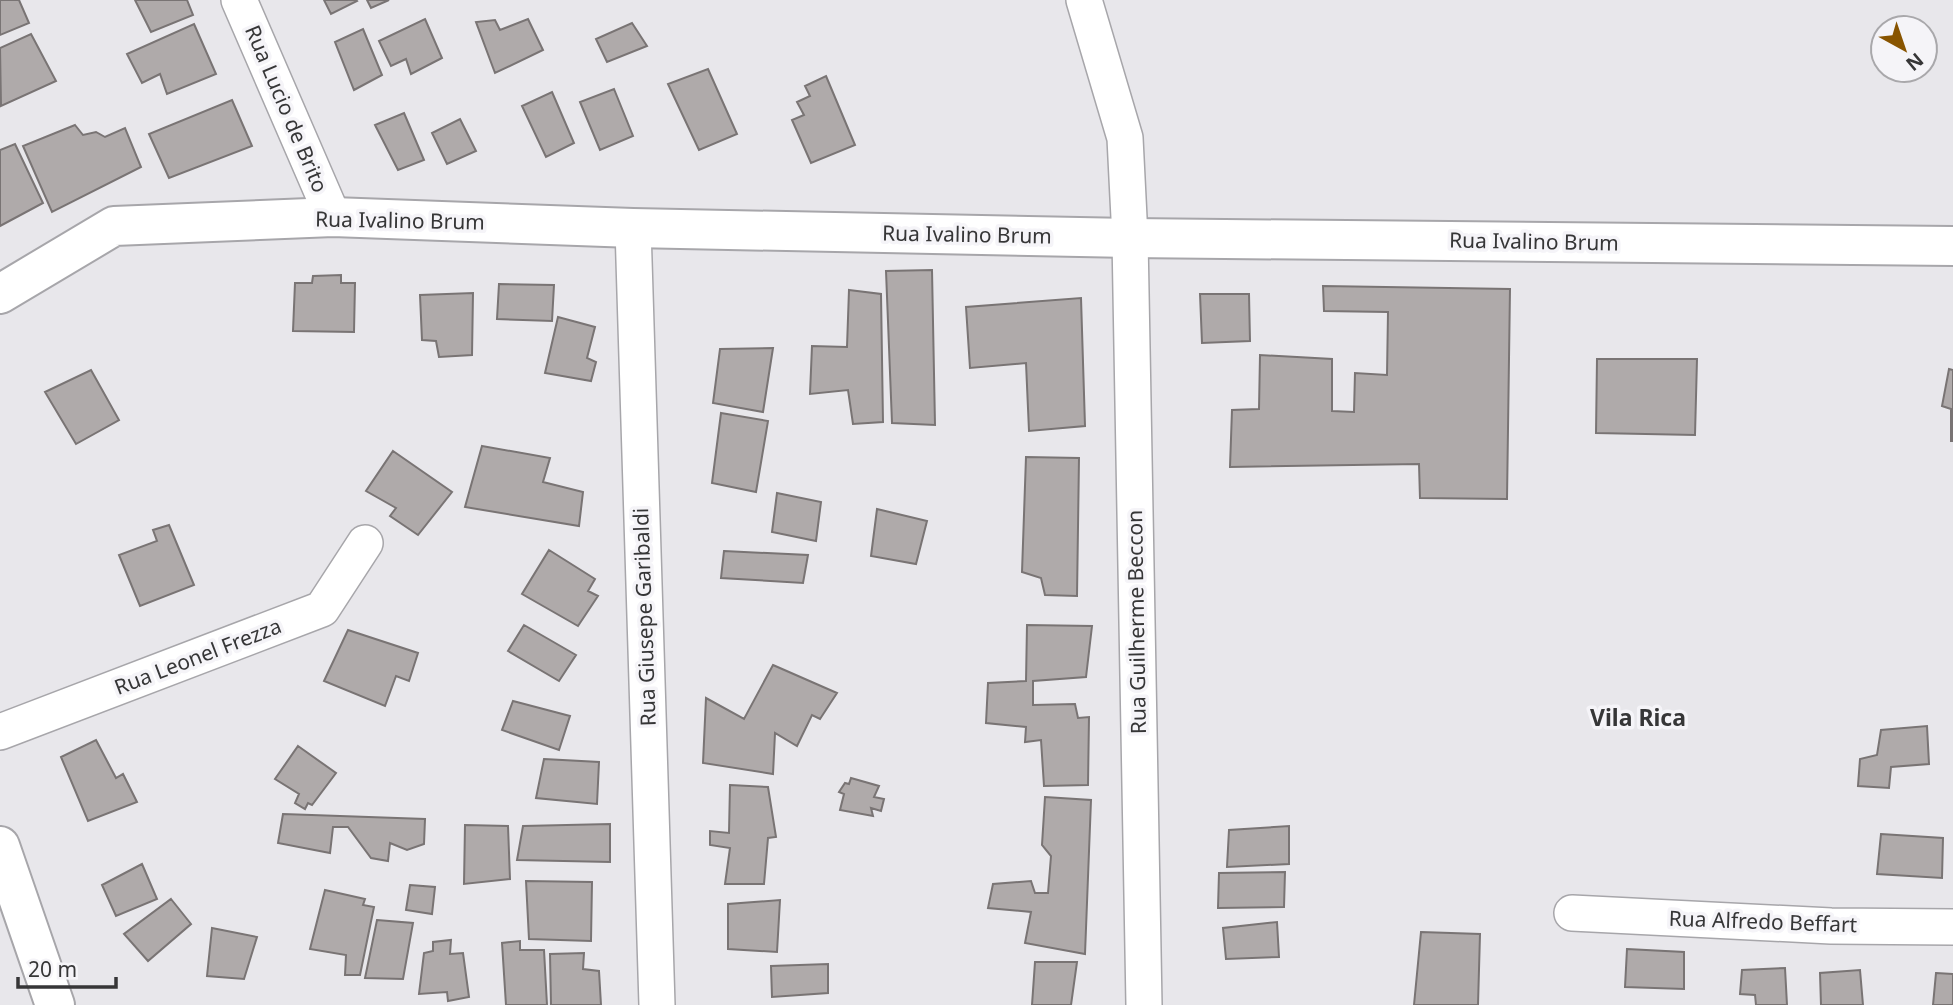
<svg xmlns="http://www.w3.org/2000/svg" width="1953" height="1005" font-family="'Noto Sans',sans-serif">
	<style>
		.building { fill: #afaaaa; stroke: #797474; stroke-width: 2 }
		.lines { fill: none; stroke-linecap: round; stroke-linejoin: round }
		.minor-casing { stroke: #a7a6aa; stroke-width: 38 }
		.tertiary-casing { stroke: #a7a6aa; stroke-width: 42 }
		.minor { stroke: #fff; stroke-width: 35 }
		.tertiary { stroke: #fff; stroke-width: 38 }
		.labels { text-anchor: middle; stroke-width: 7; stroke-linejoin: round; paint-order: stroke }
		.street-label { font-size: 21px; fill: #363637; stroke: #f5f4f8 }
		.neighbourhood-label { font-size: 23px; font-weight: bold; fill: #363637; stroke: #f5f4f8 }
	</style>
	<rect width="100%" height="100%" fill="#e8e7eb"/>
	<path class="building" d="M0,0H19L29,23L0,35Z
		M135,0H187L193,15L151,32Z
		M324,0H356L357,1L331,14Z
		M367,0H389L371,8Z
		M425,19L442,58L411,74L406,59L391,66L379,41Z
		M528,19L543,50L495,73L476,22L495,20L500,30Z
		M632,23L647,46L607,62L596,39Z
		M194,24L216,74L167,94L160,74L142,83L127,54Z
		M363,29L382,75L354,90L335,42Z
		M31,34L56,81L1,106L0,48Z
		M708,69L737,134L699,150L668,84Z
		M826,76L855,145L811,163L792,120L804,115L797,102L810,96L805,86Z
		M614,89L633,136L600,150L580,102Z
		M552,92L574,143L546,157L522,106Z
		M232,100L252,146L169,178L149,134Z
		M404,113L424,160L398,170L375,125Z
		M460,119L476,151L447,164L432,133Z
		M75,125L83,135L96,132L105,137L125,128L141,167L52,212L23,146Z
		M15,144L43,203L0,226V150Z
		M932,270L935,425L892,423L886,271Z
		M341,275V283H355L354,332L293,331L295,283H312L313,276Z
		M499,284L554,285L552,321L497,319Z
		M1323,286L1510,289L1507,499L1420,498L1419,464L1230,467L1232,410L1259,409L1260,355L1332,359V411L1354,412L1355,373L1387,375L1388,312L1324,311Z
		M849,290L881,294L883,422L853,424L848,390L810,394L812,346L847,347Z
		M473,293L472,355L439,357L436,341L422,340L420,295Z
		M1200,294H1249L1250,341L1202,343Z
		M1081,298L1085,426L1029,431L1026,363L970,368L966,307Z
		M558,317L595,327L587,358L596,362L591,381L545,373Z
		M773,348L763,412L713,403L720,349Z
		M1597,359H1697L1695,435L1596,433Z
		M1949,369L1953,370V441H1951V409L1942,406Z
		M91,370L119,420L76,444L45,392Z
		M721,413L768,421L756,492L712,483Z
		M482,446L550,458L543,482L583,492L579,526L465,507Z
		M393,451L452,492L418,535L390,516L396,508L366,491Z
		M1026,457L1079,458L1077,596L1045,595L1041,578L1022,572Z
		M777,493L821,502L816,541L772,532Z
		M877,509L927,521L916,564L871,556Z
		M169,525L194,585L140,606L119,555L157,541L153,530Z
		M549,550L595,579L588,591L598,596L578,626L522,594Z
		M724,551L808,555L803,583L721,578Z
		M524,625L576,655L559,681L508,651Z
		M1027,625L1092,626L1086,677L1033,681V705L1075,704L1078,718L1089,717L1088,785L1044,786L1041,740L1025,742L1026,727L986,723L988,683L1026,681Z
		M348,630L418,653L409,681L396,676L385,706L324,681Z
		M773,665L837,693L820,719L812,715L797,746L775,733L773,774L703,763L706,698L744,719Z
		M513,701L570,716L559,750L502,730Z
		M1927,726L1929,764L1891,767L1889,788L1858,786L1860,759L1877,755L1881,730Z
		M96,740L116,778L123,774L137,802L88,821L61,757Z
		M298,746L336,773L312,805L308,803L305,809L295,803L299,794L275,779Z
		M544,759L599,762L597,804L536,798Z
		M851,778L879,786L874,797L884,799L881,811L871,808L873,816L840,810L844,794L839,792L845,783L849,784Z
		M730,785L768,787L776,837L768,838L764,884H725L730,848L710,845V831L729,833Z
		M1045,797L1091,800L1085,954L1025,943L1031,912L988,908L993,884L1031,881L1035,893H1048L1051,856L1042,845Z
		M283,814L425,819L424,844L407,850L390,843L388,861L371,858L348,827H333L330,853L278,843Z
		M610,824V862L517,860L523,826Z
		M465,825L508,826L510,879L464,884Z
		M1289,826V864L1227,867L1229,830Z
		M1881,834L1943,838L1942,878L1877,874Z
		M142,864L157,899L116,916L102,885Z
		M1285,872L1284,907L1218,908L1219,873Z
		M526,881L592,882L591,941L529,939Z
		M410,885L435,887L432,914L406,910Z
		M325,890L365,899L363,905L374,907L360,975H345L346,955L310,949Z
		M171,899L191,924L148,961L124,934Z
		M780,900L777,952L728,949V904Z
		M377,920L413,923L403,979L365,978Z
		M1277,922L1279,957L1226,959L1223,928Z
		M212,928L257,937L244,979L207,976Z
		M1421,932L1480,934L1478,1005H1414Z
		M451,940L450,954L463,953L469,997L448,1001L447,992L419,994L424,953L433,951V942Z
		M520,941V950H544L547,1005H506L502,943Z
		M1627,949L1684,952V989L1625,987Z
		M584,953L583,969L599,971L601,1005H551L550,954Z
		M1035,962H1077L1071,1005H1032Z
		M828,964V993L772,997L771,966Z
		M1785,968L1787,1005H1756L1755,995L1740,994L1742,970Z
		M1860,970L1863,1005H1821L1820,973Z
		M1936,973L1953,974V1005H1933Z"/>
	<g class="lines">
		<g class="minor-casing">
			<path id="minor" d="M239,0L333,217
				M1084,0L1125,138L1130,238L1144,1005
				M633,228L657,1005
				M0,732L322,609L365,543
				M1572,913L1831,926L1953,927"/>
		</g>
		<g class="tertiary-casing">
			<path id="tertiary" d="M0,294L114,226L333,217L633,228L1130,238L1953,246
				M0,846L55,1005"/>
		</g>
		<use href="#minor" class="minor"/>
		<use href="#tertiary" class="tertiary"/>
	</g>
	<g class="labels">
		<g class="street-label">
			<text transform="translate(286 109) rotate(67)" y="7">Rua Lucio de Brito</text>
			<text transform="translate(400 221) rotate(1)" y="7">Rua Ivalino Brum</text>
			<text transform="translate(967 235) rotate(1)" y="7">Rua Ivalino Brum</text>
			<text transform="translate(1534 242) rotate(1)" y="7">Rua Ivalino Brum</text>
			<text transform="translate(645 617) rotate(-92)" y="7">Rua Giusepe Garibaldi</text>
			<text transform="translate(1137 622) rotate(-91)" y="7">Rua Guilherme Beccon</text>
			<text transform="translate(198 657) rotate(-21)" y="7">Rua Leonel Frezza</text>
			<text transform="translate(1763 922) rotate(2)" y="7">Rua Alfredo Beffart</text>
		</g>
		<g class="neighbourhood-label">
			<text x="1638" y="726">Vila Rica</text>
		</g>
	</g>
	<g transform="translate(1904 49) rotate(140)"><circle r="33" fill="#f5f4f8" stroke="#a9a8ab" stroke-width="2"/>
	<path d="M0-5L12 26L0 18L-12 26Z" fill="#885400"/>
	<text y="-10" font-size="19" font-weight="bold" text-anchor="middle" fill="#363637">N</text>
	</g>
	<path d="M18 977v10h98v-10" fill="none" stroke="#363637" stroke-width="3.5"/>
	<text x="28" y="977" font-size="21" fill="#363637" stroke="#f5f4f8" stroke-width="5" paint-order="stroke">20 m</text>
</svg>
